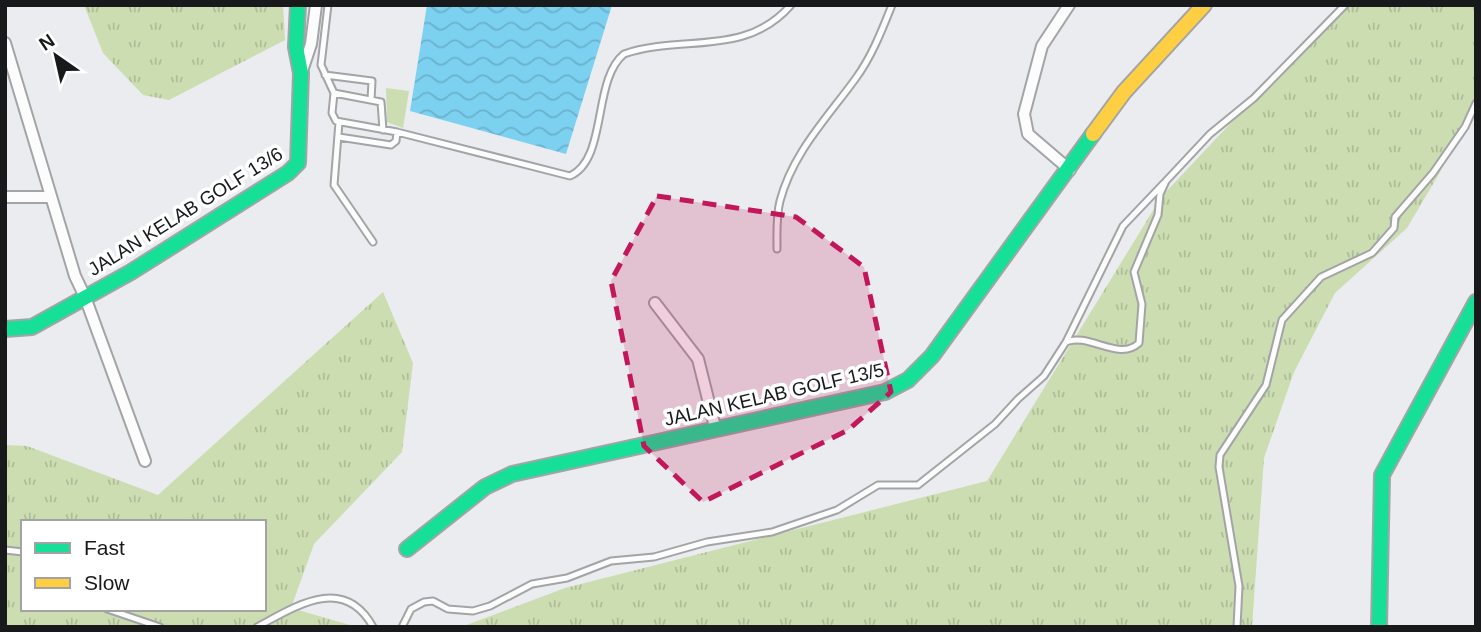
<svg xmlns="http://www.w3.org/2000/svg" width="1481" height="632" font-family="Helvetica,sans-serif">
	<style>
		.grass { fill: url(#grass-tufts); fill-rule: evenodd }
		.green { fill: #ccddb1 }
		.water { fill: url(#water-waves) }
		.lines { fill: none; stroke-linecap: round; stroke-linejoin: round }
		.lane-casing { stroke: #a2a4a6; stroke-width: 9 }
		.street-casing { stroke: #a2a4a6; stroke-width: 14 }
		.fast-casing { stroke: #a2a4a6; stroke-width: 18 }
		.slow-casing { stroke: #a2a4a6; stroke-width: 18 }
		.lane { stroke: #fcfcfd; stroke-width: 5 }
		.street { stroke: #fcfcfd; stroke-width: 10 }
		.fast { stroke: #16e098; stroke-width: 14 }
		.slow { stroke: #ffcf43; stroke-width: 14 }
		.marked { fill: #c2185b; fill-opacity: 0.2; stroke: #c2185b; stroke-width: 5; stroke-dasharray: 14 9; stroke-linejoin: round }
		.labels { text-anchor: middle; stroke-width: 7; stroke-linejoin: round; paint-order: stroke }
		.street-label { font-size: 19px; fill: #18191b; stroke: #fff }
	</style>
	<defs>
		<pattern id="grass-tufts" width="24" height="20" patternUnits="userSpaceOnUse" patternTransform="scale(1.75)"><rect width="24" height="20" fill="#ccddb1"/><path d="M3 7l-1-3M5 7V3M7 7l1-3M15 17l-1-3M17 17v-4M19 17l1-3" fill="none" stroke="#aebd98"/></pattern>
		<pattern id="water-waves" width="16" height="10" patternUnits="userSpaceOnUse" patternTransform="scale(1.75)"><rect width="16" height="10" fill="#7cd0f0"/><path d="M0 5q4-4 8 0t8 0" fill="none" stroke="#6ab2cd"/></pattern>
	</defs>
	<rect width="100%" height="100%" fill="#eaecef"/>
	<path class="grass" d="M84,5H283L285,40L169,100L143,95L103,53Z
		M1342,5H1476V100L1439,174L1407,228L1335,293L1294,372L1264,458L1252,627H461L565,588L987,481L1162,196Z
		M383,292L413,363L402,452L314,544L291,608L357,627H5V445L27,446L158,495ZM23,522H264V609H23Z"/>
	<path class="green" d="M386,88L409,91L403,128L387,122Z"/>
	<path class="water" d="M427,5H612L566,154L410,111Z"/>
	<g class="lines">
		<g class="lane-casing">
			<path id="lane" d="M328,5L321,65L334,93L332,113L336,121L397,132L570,176C608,159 592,80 624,54C681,34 745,58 791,5
				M325,75L372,81L371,100
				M334,93L381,102L383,130
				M339,122L334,185L373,242
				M339,137L391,145L396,141L397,132
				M777,249C777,234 776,216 780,201C793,152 828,117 856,78C872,56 882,30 892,5
				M1066,342L1123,226L1164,183
				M5,550L23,552
				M107,609L160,627
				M257,627C296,606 344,574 373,627
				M402,627L411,609L424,602L433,601L448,609L473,611L490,606L532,584L567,578L611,561L654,557L707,542L772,532L837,510L878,485H918L995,424L1018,399L1044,376L1066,342C1088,332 1119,362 1139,343L1142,304L1134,272L1158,215L1160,194L1166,181L1210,134L1254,98L1345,5
				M1237,627L1239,586L1219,467L1220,455L1266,385L1282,320L1321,277L1372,253L1394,228L1395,217L1433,173L1465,127L1476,103"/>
		</g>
		<g class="street-casing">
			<path id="street" d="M1069,5L1042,46L1024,114L1028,134L1070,170
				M5,43L75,276L85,297L145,461
				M302,71L311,44L316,5
				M5,197H49
				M655,303L698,359L715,427"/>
		</g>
		<g class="fast-casing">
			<path id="fast" d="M5,329L32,327L131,272L288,173L298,163L301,73L296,47L298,5
				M407,549L485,487L512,474L885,392L908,380L932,356L1093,134
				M1379,627L1382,475L1476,302"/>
		</g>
		<g class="slow-casing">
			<path id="slow" d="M1093,134L1124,92L1204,5"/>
		</g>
		<use href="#lane" class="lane"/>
		<use href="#street" class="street"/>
		<use href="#fast" class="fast"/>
		<use href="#slow" class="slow"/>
	</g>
	<path class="marked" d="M657,196L796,217L864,267L891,392L848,430L703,502L644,446L611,281Z"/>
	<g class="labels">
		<g class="street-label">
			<text transform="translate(185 211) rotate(-32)" y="7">JALAN KELAB GOLF 13/6</text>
			<text transform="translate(774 394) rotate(-13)" y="7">JALAN KELAB GOLF 13/5</text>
		</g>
	</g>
	<rect width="1481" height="632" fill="none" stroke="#18191b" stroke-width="14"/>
	<rect x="21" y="520" width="245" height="91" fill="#ffffff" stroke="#a3a3a4" stroke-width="2"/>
	<rect x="35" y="543" width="35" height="10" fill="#16e098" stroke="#a3a3a4" stroke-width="2"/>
	<text x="84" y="555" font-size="21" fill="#18191b">Fast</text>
	<rect x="35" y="578" width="35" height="10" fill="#ffcf43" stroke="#a3a3a4" stroke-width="2"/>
	<text x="84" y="590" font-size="21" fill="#18191b">Slow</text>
	<g transform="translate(56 56) rotate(326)" stroke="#ffffff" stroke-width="5" paint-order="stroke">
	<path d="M0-5L12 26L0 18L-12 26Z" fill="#18191b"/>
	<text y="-10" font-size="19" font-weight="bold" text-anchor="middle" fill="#18191b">N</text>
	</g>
</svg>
